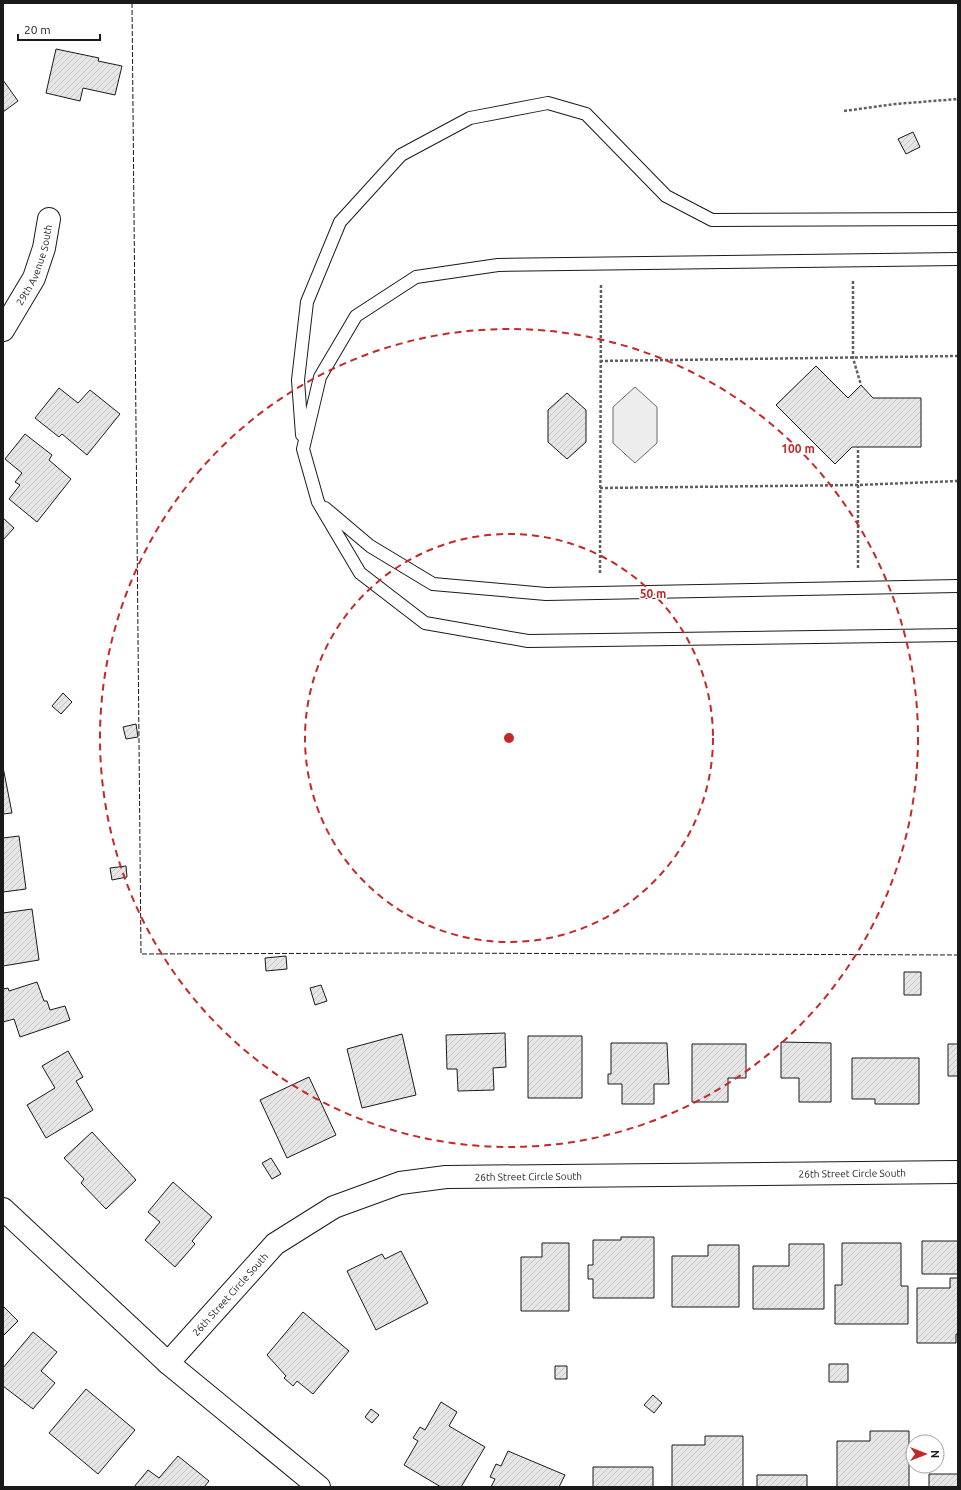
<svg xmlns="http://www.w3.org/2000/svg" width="961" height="1490" font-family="Ubuntu,sans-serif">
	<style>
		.built { fill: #ededed; stroke: #6a6a6a }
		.building { fill: url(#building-hatch); stroke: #1a1a1a }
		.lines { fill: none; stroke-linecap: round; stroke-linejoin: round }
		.lane-casing { stroke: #1a1a1a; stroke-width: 14 }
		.street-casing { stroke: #1a1a1a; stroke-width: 24 }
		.path { stroke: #5f5f5f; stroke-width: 2.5; stroke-dasharray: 3 2; stroke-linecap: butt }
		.lane { stroke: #fff; stroke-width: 12 }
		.street { stroke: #fff; stroke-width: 22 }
		.fence { stroke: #1a1a1a; stroke-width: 1; stroke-dasharray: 5 2; stroke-linecap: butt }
		.ring { fill: none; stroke: #c62828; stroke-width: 2; stroke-dasharray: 7 5 }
		.labels { text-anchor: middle; stroke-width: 3; stroke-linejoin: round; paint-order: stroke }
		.street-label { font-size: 10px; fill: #1a1a1a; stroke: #fff }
		.centre { fill: #c62828; stroke: #fff; stroke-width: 2 }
		.ring-label { font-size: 12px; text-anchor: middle; font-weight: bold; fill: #c62828; stroke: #fff; stroke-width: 3; stroke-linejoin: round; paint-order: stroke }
	</style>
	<defs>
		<pattern id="building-hatch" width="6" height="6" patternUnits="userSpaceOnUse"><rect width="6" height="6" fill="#e6e6e6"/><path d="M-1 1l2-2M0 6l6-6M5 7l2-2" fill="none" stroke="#c5c5c5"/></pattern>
	</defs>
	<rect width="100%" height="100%" fill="#fff"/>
	<path class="built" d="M635,387L657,407V443L635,463L613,443V407Z"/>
	<path class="building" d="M56,49L99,58L98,61L122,66L115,95L83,88L80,101L46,93Z
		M3,80L18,101L3,112Z
		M913,132L920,147L906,154L898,139Z
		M816,366L848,398L861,385L873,398H921V447H852L835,464L776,405Z
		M59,388L78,403L90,390L120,414L87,455L62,434L59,437L35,418Z
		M567,393L586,410V442L567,459L548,442V410Z
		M25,434L52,455L49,460L71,479L37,522L9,499L20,485L15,482L22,473L5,459Z
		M3,518L14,528L3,540Z
		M63,693L72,702L61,714L52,706Z
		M136,724L138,737L126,739L123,727Z
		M3,767L12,813L3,814Z
		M19,836L26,889L3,892V838Z
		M126,866L127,877L112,880L110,868Z
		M32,909L39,960L3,966V913Z
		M286,956L287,969L266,971L265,958Z
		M904,972H921V995H904Z
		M37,982L44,1001H47L50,1010L65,1006L70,1020L20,1037L14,1019L3,1022V989L8,988L9,991Z
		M321,985L327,1001L315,1005L310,988Z
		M505,1033L506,1067L493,1068L494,1090L458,1091L457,1069H447L446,1035Z
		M402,1034L416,1095L362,1108L347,1049Z
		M528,1036H582V1098H528Z
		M781,1042L831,1043V1102H799V1078H781Z
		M611,1043H667L669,1084H654V1104H622V1084H608V1074H611Z
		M692,1044H746V1078H728V1102H692Z
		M948,1044H958V1076H948Z
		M68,1051L83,1077L76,1081L93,1110L46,1138L27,1105L55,1088L42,1066Z
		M852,1058H919V1104H875V1099H852Z
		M309,1077L336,1135L287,1158L260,1100Z
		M92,1132L136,1180L106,1209L81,1183L84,1179L64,1158Z
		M271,1158L281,1174L272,1179L262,1163Z
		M173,1182L212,1217L192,1241L195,1244L175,1267L145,1240L160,1222L148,1212Z
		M621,1237H654V1298H593V1279H588V1265H593V1240H621Z
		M922,1241H958V1274H922Z
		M542,1243H569V1311H521V1257H542Z
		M842,1243H901V1286H908V1324H835V1285H842Z
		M789,1244H824V1309H753V1266H789Z
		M708,1245H739V1307H672V1256H708Z
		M401,1251L428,1303L376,1330L347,1271L382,1254L385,1259Z
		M950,1278H958V1334H956V1343H917V1288H950Z
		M3,1306L18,1321L3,1336Z
		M303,1312L349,1351L313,1394L297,1381L293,1386L284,1378L286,1376L267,1355Z
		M33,1332L57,1352L41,1371L55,1383L33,1409L3,1386V1368Z
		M829,1364H848V1382H829Z
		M555,1366H567V1379H555Z
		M86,1389L135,1430L98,1474L49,1433Z
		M653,1395L662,1403L654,1413L644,1405Z
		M441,1402L457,1412L449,1426L485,1447L461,1487H441L404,1465L418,1441L413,1438L420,1427L425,1430Z
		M371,1409L379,1415L372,1423L365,1417Z
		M870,1431H909V1487H837V1441H870Z
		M705,1436H743V1487H672V1445H705Z
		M508,1451L565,1475L559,1487H491L495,1479L490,1477L496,1464L501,1466Z
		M178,1456L209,1481L204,1487H134L148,1470L159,1478Z
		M593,1467H653V1487H593Z
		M929,1474H958V1487H929Z
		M757,1475H807V1487H757Z"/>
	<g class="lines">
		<g class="lane-casing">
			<path id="lane" d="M958,259L498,265L416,277L356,316L320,377L303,449L318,502L360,573L425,623L528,641L958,635
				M302,435L298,380L307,302L340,222L401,155L470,118L548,103L586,114L666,196L712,220L958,219
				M325,508L370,546L433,584L546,594L958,586"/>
		</g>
		<g class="street-casing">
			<g id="street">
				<path id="s1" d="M3,330L34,278L44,248L49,219"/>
				<path d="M3,1209L168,1363"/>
				<path id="s2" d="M319,1487L168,1363L275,1244L334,1207L400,1183L446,1177L958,1172"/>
			</g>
		</g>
		<path class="path" d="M844,111L895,104L958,99
			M853,281V358L861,385
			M600,361L958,356
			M600,488L858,485L958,481
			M858,568V447
			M600,573L601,284"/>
		<use href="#lane" class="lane"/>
		<use href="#street" class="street"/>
		<path class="fence" d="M132,3L141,954L417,953L958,955"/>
	</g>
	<g class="ring">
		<circle cx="509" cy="738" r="204"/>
		<circle cx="509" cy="738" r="409"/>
	</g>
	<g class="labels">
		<g class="street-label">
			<text dy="4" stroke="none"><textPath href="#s1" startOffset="73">29th Avenue South</textPath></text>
			<text dy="4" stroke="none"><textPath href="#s2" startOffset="948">26th Street Circle South</textPath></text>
			<text dy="4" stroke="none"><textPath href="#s2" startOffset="624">26th Street Circle South</textPath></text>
			<text dy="4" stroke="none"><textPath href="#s2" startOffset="288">26th Street Circle South</textPath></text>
		</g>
	</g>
	<circle cx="509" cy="738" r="6" class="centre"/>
	<g class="ring-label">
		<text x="798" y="453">100 m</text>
		<text x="653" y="598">50 m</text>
	</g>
	<rect width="961" height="1490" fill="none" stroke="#1a1a1a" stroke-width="8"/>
	<g transform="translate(925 1454) rotate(90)"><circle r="19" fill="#ffffff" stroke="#a3a3a3"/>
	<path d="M0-3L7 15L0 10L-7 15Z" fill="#c62828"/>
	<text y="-6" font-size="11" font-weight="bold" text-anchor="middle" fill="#1a1a1a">N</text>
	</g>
	<path d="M18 34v6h82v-6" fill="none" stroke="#1a1a1a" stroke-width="2"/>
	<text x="24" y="34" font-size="12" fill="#1a1a1a" stroke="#ffffff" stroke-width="3" paint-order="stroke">20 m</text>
</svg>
